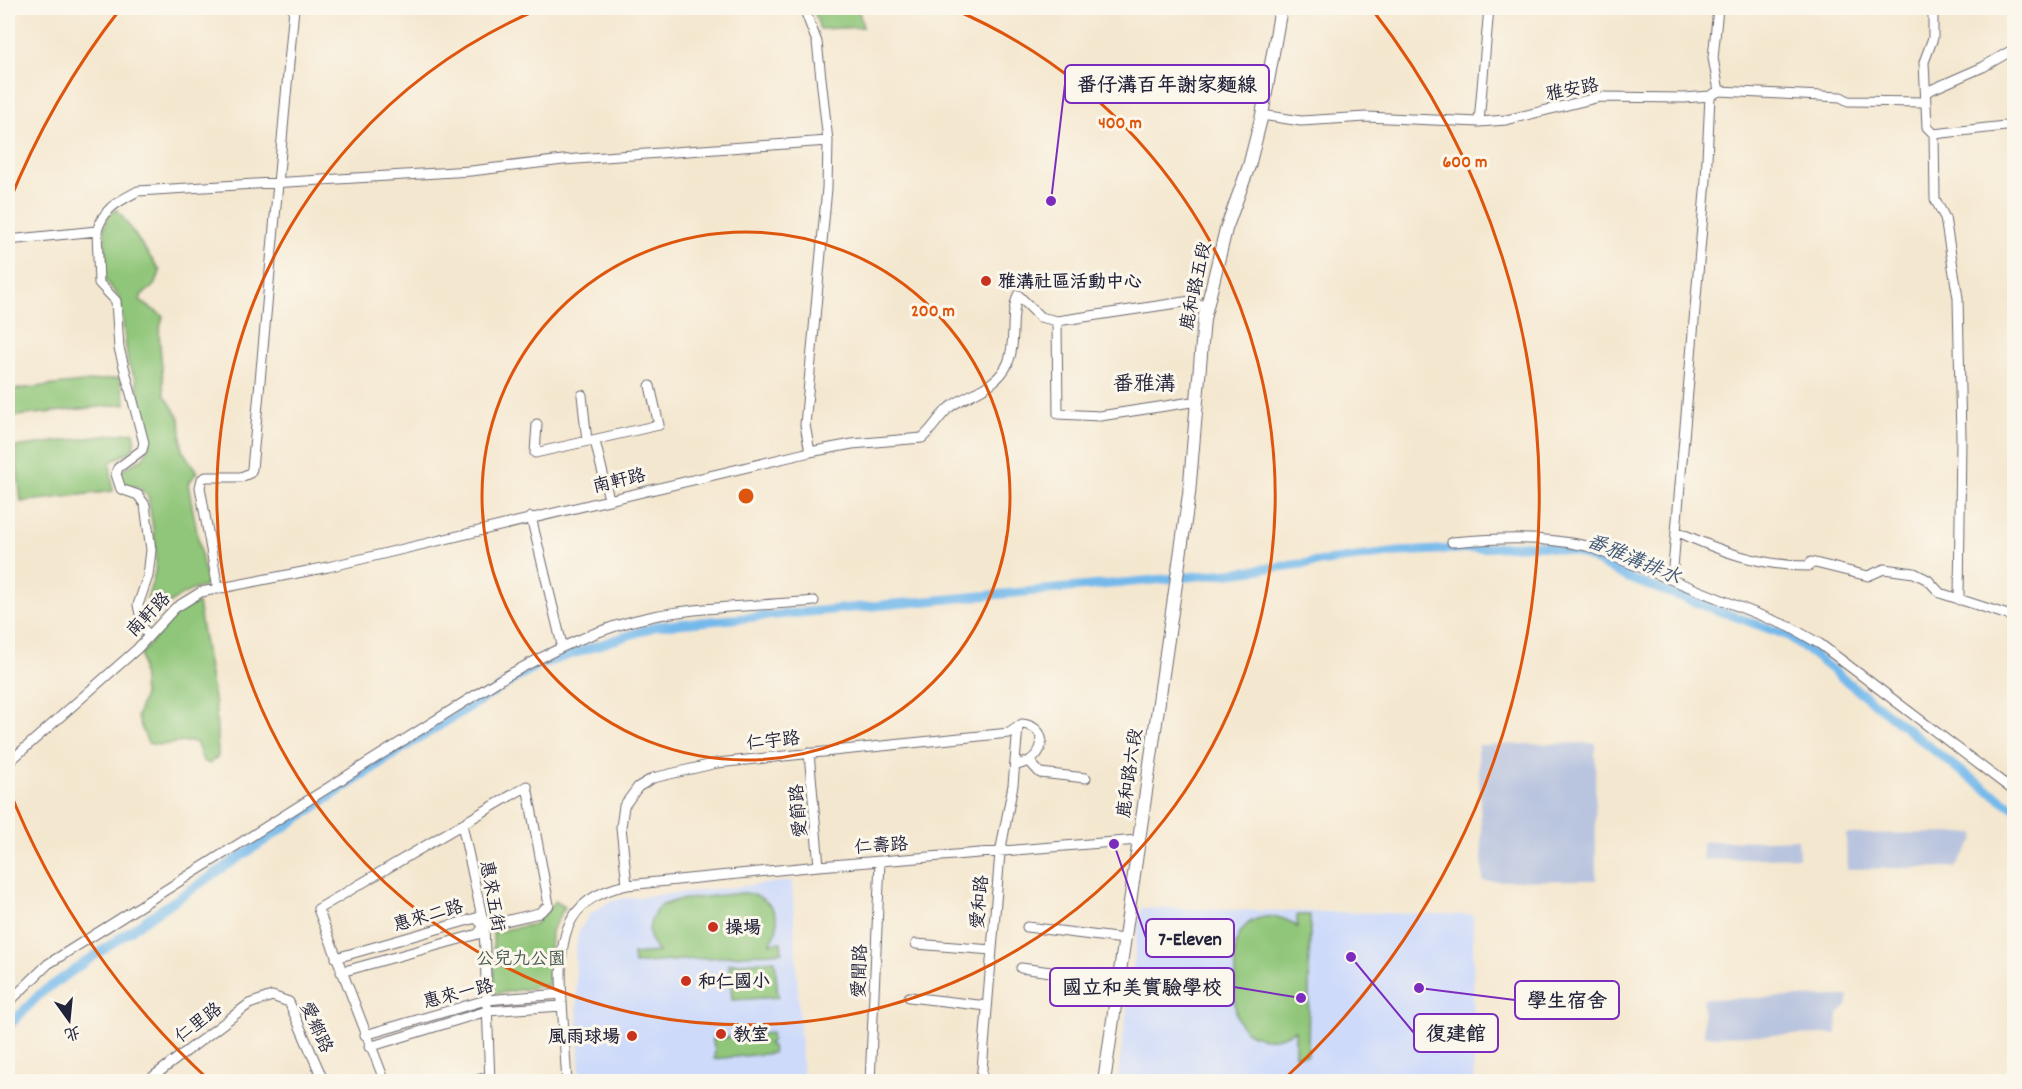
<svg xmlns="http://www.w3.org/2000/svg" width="2022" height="1089" font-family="Dekko,'LXGW WenKai TC',sans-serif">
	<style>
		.built { fill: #cedafa }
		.industrial { fill: #b9c4de }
		.green { fill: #90c679; stroke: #59745a; stroke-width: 1.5 }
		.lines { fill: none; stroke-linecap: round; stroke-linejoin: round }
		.canal { stroke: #75b9eb; stroke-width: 9 }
		.minor-casing { stroke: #6c676f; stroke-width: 11 }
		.major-casing { stroke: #6c676f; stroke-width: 14 }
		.minor { stroke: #fff; stroke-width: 9 }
		.major { stroke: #fff; stroke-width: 12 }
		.ring { fill: none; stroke: #de560e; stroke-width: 3 }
		.poi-dot { fill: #c8321e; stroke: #fbf7ec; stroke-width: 2 }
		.labels { text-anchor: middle; stroke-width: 6; stroke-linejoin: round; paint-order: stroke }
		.street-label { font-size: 18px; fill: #22223b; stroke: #fbf7ec }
		.poi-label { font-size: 18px; font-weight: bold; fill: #22223b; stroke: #fbf7ec; text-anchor: start }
		.park-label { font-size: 18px; fill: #485b51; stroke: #fbf7ec }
		.water-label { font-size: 20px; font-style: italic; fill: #3f5779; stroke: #fbf7ec }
		.quarter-label { font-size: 21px; fill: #22223b; stroke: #fbf7ec }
		.centre { fill: #de560e; stroke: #fbf7ec; stroke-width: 3 }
		.ring-label { font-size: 18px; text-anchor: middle; font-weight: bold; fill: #de560e; stroke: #fbf7ec; stroke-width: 6; stroke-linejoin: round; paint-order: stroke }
		.leader { fill: none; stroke: #7b2cbf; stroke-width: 2 }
		.callout-dot { fill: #7b2cbf; stroke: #fbf7ec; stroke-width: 2 }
		.callout { fill: #fbf7ec; stroke: #7b2cbf; stroke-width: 2 }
		.callout-label { font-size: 20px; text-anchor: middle; font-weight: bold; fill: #22223b }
	</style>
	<rect width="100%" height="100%" fill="#fbf7ec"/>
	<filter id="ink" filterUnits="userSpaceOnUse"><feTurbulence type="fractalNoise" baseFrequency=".0167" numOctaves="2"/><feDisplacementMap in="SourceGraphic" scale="12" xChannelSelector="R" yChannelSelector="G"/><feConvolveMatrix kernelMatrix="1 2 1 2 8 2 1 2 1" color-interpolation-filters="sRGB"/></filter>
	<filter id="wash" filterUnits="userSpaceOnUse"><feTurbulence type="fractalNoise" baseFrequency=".008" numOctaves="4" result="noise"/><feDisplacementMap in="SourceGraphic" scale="24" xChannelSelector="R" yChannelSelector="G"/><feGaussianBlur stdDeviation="1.35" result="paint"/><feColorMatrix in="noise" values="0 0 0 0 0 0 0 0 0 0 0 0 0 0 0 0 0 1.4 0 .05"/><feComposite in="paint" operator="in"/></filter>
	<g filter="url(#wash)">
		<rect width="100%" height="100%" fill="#f4e7cf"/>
		<path class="built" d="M792,881L803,1081L580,1082L575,954L578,933L589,915L609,902L620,899Z
			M1141,908L1473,915L1474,1081L1117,1082Z"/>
		<path class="industrial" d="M1595,743L1596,880L1483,881L1478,745Z
			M1975,833L1974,840L1956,867L1847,869L1846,834Z
			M1798,839L1799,857L1703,860L1702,842Z
			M1848,996L1847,1006L1838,1014L1837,1034L1704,1036L1703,999Z"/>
		<path class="green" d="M813,8H858L863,27L820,29Z
			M117,209L160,271C157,283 153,289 142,294L140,301L163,316L159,333L164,394L180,419L182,450L197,472L188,484L207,586C180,591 167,605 148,625C140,605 152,590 155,571C158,550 151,517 148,496L138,487H129L121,482V471L143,458L149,446L136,379L128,364L120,299L107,282L103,271L106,260L104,229L108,216Z
			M119,378L126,404L8,417V390Z
			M134,432C138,456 125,450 110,463L113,491L21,502L15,447Z
			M198,603L216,711L218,756L210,764L203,761L196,742C177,740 164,748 148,743L137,717L144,695L141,654L180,609Z
			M742,893C769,893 788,920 770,943L781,942L782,952L634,964L633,954L658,952C645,937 647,920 660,906L678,900Z
			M555,901L565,907L551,931L549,985L494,994L493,932L535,924Z
			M1297,915H1310L1308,1055H1295V1030C1275,1043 1245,1042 1237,1016C1233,1003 1235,987 1235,974C1235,962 1233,948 1238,937C1249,913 1279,911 1297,927Z
			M775,960L778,997L732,1000L729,964Z
			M771,1033L772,1040L768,1044L772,1046L773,1053L714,1059L715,1049L712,1039Z"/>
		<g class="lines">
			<path class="canal" d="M8,1027L41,993L147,919L402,749L536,666L657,626L1230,573L1398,552L1538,545L1578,552L1628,578L1789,636L1959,770L2014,808"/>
		</g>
	</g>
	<g filter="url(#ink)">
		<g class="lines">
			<g class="minor-casing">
				<path id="minor" d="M804,8L817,42L828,141L827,188L805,425L810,452
					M1718,8L1713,58L1719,91
					M1933,8V38L1924,62L1927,127L1934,134L2014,125
					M1926,92L1983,67L2014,49
					M1262,115L1301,121L1366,117L1479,122L1506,120L1600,97L1684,98L1710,96L1719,91L1841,97L1848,101L1924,102
					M1479,122L1489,8
					M1934,134L1935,199L1945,218L1958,298L1961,438L1959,600
					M97,231L99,283L116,301L119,348L144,443L142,450L118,468L116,474L121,489L138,495L145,505L151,550L148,576L138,605L143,628L149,636
					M8,240L97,231C104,208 117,202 138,191L471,171L563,160L828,141
					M1057,321L1058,414L1100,416L1198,401
					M582,395L587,441
					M537,424L535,453L659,425L650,386
					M595,441L609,499
					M531,517L562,645
					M1676,531C1720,551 1759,566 1809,566L1811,562L1868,576L1884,569L1914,573L1928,580L1940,593L2014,617
					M1452,542C1500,538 1540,536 1587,546L1790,627L1820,644L2014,791
					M1672,579L1706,180L1710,96
					M218,589L200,487L202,479L206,477H241L250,473L252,469L294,8
					M809,753L819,866
					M1029,761L1040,773L1086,778
					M8,763L137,649L175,608L201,592L328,567L810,452L852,444L922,438C933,429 939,416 950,407C969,393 997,388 1008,363C1017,341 1009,317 1018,295L1040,317L1057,321L1191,301L1206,307
					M462,824L484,926L490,1082
					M627,885L621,827L624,806L638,787L653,778L717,763L1009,733L1022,724C1045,726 1048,749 1029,761C1025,763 1019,764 1015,766
					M1027,927L1124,939
					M916,944L992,950
					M336,958L476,918L484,926
					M1021,968L1118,981
					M341,972L478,934L484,926
					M909,997L987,1006
					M8,1003L48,964L501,679C550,652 598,627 654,616C706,606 762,606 814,601
					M365,1035L486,1000L562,994
					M369,1047L487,1011L562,1006
					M146,1082L249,1004L272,996L289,1002L324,1082
					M385,1082L318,909L527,786L549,905L539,913L484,926
					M471,1082L490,1076
					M567,1082C565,1055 564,1029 562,1003C559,945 559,899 627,885L819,866L1138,840
					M870,1082L880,862
					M981,1082L1000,853L1013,785L1018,727"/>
			</g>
			<g class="major-casing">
				<path id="major" d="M1104,1082L1189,494L1204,319L1226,229L1249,166L1262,115L1281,8"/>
			</g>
			<use href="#minor" class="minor"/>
			<use href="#major" class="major"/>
		</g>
	</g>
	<g class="ring">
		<circle cx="746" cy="496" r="264"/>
		<path d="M953 9A529 529 0 1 1 539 9"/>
		<path d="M210 1081A793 793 0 0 1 8 787M8 205A793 793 0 0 1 121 8M1371 8A793 793 0 0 1 1282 1081"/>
	</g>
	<g class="poi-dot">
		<circle cx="986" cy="281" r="6"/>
		<circle cx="713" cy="927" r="6"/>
		<circle cx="686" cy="981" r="6"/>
		<circle cx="721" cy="1034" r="6"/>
		<circle cx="632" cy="1036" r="6"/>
	</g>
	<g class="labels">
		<g class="street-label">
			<text transform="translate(1572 89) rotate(-11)" y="6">雅安路</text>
			<text transform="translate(1195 286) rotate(-78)" y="6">鹿和路五段</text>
			<text transform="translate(619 480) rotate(-13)" y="6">南軒路</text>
			<text transform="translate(148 614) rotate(-46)" y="6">南軒路</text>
			<text transform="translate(773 740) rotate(-6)" y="6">仁宇路</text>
			<text transform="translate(1129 773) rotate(-82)" y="6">鹿和路六段</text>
			<text transform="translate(798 811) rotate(-95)" y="6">愛節路</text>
			<text transform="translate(881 845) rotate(-4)" y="6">仁壽路</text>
			<text transform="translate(493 896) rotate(80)" y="6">惠來五街</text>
			<text transform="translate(979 902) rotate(-85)" y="6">愛和路</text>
			<text transform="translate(428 915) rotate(-16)" y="6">惠來二路</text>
			<text transform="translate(859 971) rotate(-88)" y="6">愛聞路</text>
			<text transform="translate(458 993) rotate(-14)" y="6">惠來一路</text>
			<text transform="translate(198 1022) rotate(-37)" y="6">仁里路</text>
			<text transform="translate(317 1027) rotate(65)" y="6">愛鄉路</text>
		</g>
		<g class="poi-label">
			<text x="998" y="287">雅溝社區活動中心</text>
			<text x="725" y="933">操場</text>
			<text x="698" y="987">和仁國小</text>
			<text x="733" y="1040">教室</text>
			<text x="620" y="1042" text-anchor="end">風雨球場</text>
		</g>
		<g class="park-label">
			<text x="521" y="964">公兒九公園</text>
		</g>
		<g class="water-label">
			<text transform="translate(1634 558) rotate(23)" y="7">番雅溝排水</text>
		</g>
		<g class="quarter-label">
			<text x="1144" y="390">番雅溝</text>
		</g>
	</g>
	<circle cx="746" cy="496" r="9" class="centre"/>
	<g class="ring-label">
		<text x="1120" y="128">400 m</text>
		<text x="1465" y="167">600 m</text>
		<text x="933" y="316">200 m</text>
	</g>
	<path class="leader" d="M1051 201L1065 84M1114 844L1146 938M1301 998L1234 987M1419 988L1515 1000M1351 957L1414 1033"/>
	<g class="callout-dot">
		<circle cx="1051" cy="201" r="6"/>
		<circle cx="1114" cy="844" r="6"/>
		<circle cx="1301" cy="998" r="6"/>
		<circle cx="1419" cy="988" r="6"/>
		<circle cx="1351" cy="957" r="6"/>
	</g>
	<g class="callout">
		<rect x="1065" y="65" width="204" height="38" rx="6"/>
		<rect x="1146" y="919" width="88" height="38" rx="6"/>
		<rect x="1050" y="968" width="184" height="38" rx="6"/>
		<rect x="1515" y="981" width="104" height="38" rx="6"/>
		<rect x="1414" y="1014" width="84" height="38" rx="6"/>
	</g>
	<g class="callout-label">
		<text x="1167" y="91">番仔溝百年謝家麵線</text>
		<text x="1190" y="945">7-Eleven</text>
		<text x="1142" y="994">國立和美實驗學校</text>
		<text x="1567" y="1007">學生宿舍</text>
		<text x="1456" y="1040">復建館</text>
	</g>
	<rect width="2022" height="1089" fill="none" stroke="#fbf7ec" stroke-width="30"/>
	<g transform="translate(69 1020) rotate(165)" stroke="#fbf7ec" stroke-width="4.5" paint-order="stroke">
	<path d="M0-4.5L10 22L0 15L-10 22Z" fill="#22223b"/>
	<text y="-9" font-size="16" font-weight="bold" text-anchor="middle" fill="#22223b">北</text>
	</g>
</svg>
